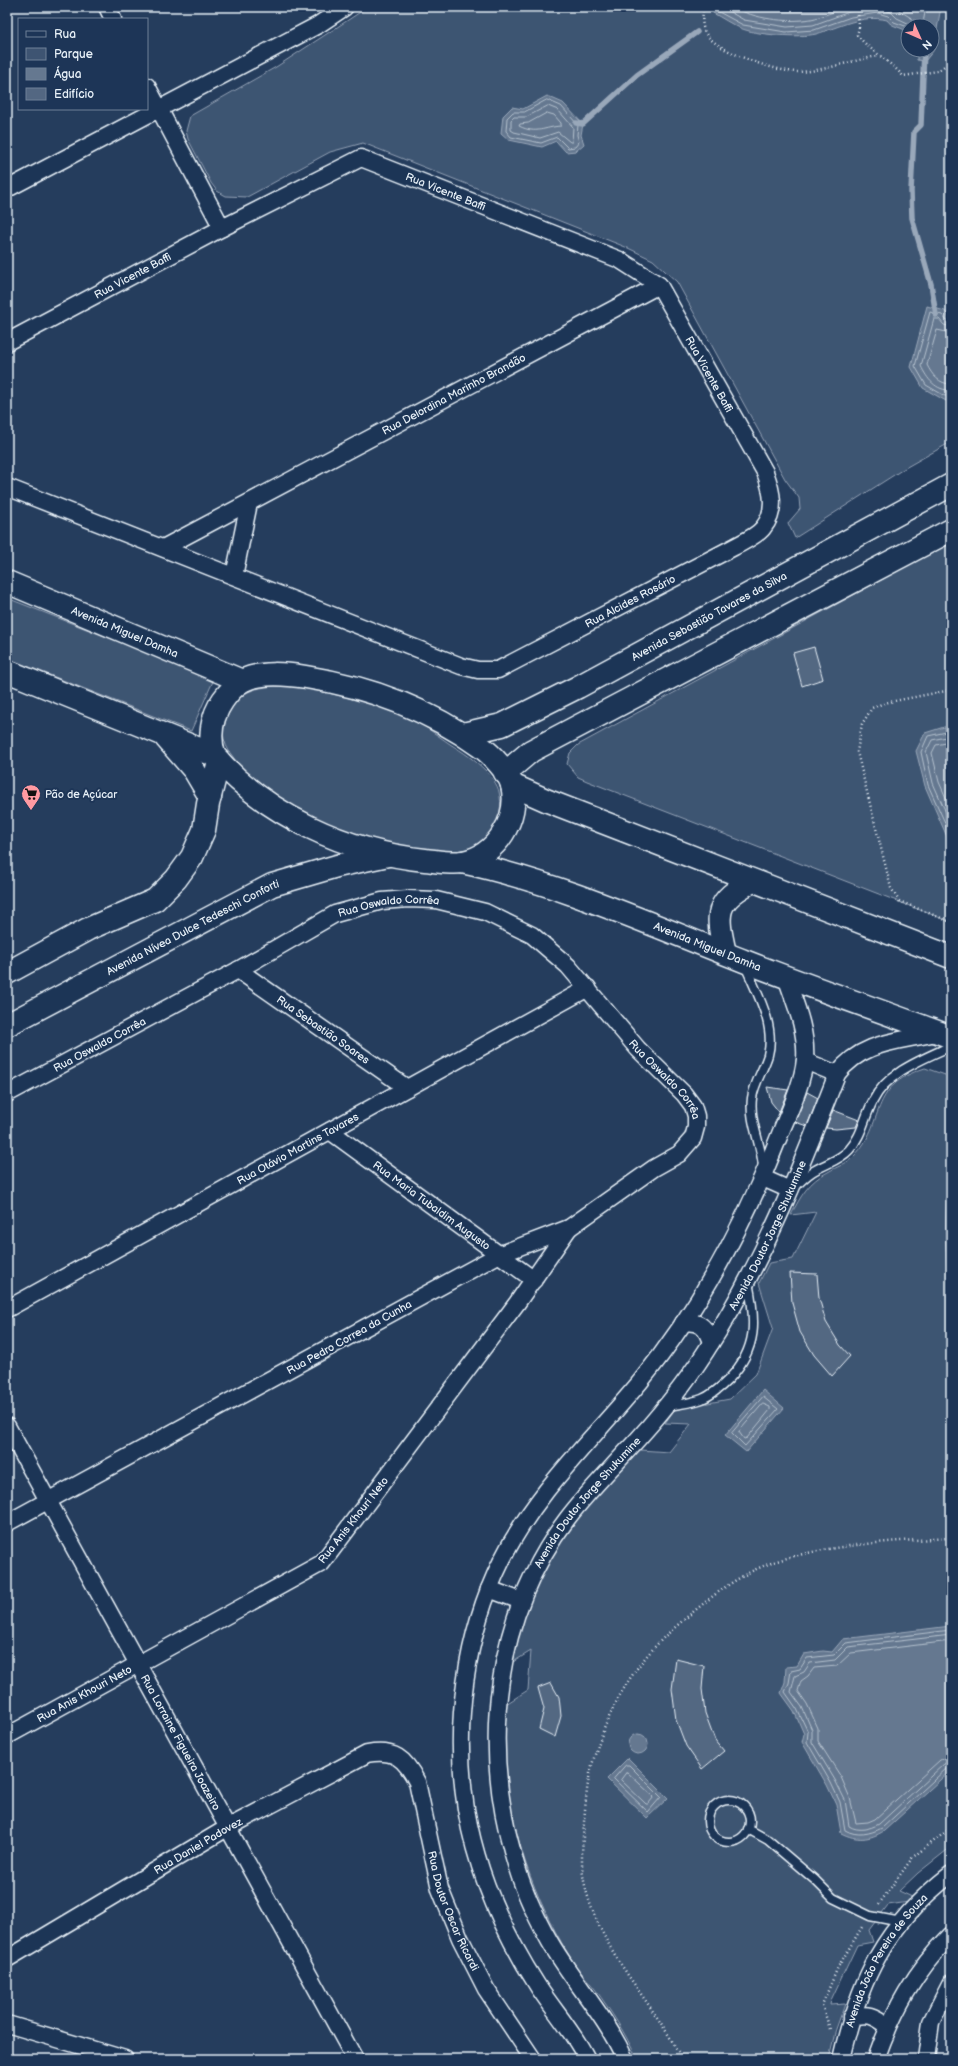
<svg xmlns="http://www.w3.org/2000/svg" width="958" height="2066" font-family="'Balsamiq Sans',sans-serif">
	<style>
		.green { fill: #3e5472; stroke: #93a2b5; fill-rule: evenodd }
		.water { fill: #657890; stroke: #99a8ba }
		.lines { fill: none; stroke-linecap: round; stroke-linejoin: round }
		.shore { stroke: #b4c1ce; stroke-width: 1 }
		.stream { stroke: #99a8ba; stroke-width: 5.5 }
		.building { fill: #536782; stroke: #e8f1f8 }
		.service-casing { stroke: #e8f1f8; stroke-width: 11 }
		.minor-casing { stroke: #e8f1f8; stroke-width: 19 }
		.secondary-casing { stroke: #e8f1f8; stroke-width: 25 }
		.primary-casing { stroke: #e8f1f8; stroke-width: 25 }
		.path { stroke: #e8f1f8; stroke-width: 2.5; stroke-dasharray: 1 3; stroke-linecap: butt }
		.service { stroke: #1d3557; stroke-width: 8 }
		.minor { stroke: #1d3557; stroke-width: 16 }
		.secondary { stroke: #1d3557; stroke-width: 22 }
		.primary { stroke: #1d3557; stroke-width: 22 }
		.labels { text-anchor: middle; stroke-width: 4; stroke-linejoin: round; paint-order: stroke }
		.street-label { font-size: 11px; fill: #e8f1f8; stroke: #1d3557 }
		.poi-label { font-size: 11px; fill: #e8f1f8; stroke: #1d3557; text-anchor: start }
	</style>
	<rect width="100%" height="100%" fill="#253d5d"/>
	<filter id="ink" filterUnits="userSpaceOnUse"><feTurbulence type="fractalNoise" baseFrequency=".025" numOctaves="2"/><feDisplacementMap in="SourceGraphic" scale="8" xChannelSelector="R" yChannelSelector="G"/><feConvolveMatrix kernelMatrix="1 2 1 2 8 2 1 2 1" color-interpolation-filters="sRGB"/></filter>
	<g filter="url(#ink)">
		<path class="green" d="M368,7H951V442L905,468L795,538L788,523L800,509L799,498L785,479L677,282L653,260L628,248L363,143L330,152L247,197L226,196L217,191L211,183L188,139L186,131L190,116L276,67ZM908,26H932V50H908Z
			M951,542V922L587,781L578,777L567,764L570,753L578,745Z
			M7,598L214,679L191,731L7,658Z
			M295,686C336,695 388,704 424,726C433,732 441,738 450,744C463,752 475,760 486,771C491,777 498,785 499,792C506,817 488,846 463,850C450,853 404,847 390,843C374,839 356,836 340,829C308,816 232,775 224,739C222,730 225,721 229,713C241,685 268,686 295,686Z
			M925,1068L951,1077V1847L918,1873L899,1891L912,1897L909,1902L888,1905L869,1930L873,1942L857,1945L831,2000L830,2005L845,2004L836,2029L829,2059H637C626,2034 611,2011 595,1989C588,1980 580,1972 574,1963C539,1909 515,1846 507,1782C504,1756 505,1730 506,1704L528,1690L531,1651L513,1662C524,1599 558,1536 601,1489C613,1475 627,1463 640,1450L669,1452L691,1424L665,1423L675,1409L730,1399L756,1374L773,1328L759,1283L769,1263L793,1259L816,1212L791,1215C800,1197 809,1181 828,1172C836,1167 847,1164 854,1156C887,1122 866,1087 925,1068Z"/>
		<path class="water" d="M712,7H941L933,51L925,61L917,60V50H932V26H908V33C902,26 892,28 887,20C862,14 840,27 816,34C800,38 755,35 740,28C731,24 722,18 713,13Z
			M547,96L563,103L583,124L581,135L584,144L576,151L566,152L556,141L542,147L509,140L501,133L503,116L512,107L523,109Z
			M927,306L945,311L951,321V398L946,401L923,388L911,367Z
			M944,727H951V846L925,786L916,751L925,733Z
			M951,1131V1290C941,1240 948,1182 951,1131Z
			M763,1390L784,1408L746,1452L725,1435Z
			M951,1626V1770L884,1831C869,1840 857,1841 841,1833L836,1804L827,1785L802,1742L804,1734L794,1711L781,1693L785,1682L786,1667L797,1666L804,1654L823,1651L832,1652L843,1639Z
			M628 1744a10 10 0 1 1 20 0a10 10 0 1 1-20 0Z
			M628,1758L668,1798L647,1818L607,1779Z"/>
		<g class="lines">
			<path class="shore" d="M715,7L717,11L743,25L786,32L814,30L851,17L878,13L888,16L894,22L908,27
				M721,7L744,20L787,27L813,25L849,12L879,8L891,12L897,18L914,26
				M733,7C755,19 785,23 811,19C822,17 835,11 846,7
				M895,7C903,14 913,18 921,25L923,23L926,7
				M547,100L561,106L578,125L577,135L579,142L575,147L568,148L557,137L541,143L511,137L506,131L507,118L513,112H524Z
				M548,106L558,110L573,127L572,142H570L558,132L540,138L514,132L511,130V120L514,117H526Z
				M547,113L554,115L561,123V126C544,127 537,135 519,126L520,124L528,123Z
				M951,322L947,321L942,315L930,312L915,366L926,385L945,396L951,395
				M951,327L944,325L939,319H934L921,366C927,379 936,391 951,390
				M951,333L937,330L927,365C932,375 939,384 951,384
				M951,731L928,736L921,752L928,785L951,836
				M951,736L932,740L926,752L933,783L951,824
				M951,742L936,745L932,753L939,782L951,809
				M763,1397L778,1409L745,1446L732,1433Z
				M763,1404L770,1407V1410L747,1438L744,1439L739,1432Z
				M951,1630L846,1643L834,1655L807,1658L800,1669L791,1671L789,1683L785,1692L797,1709L808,1732L807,1742L831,1783L840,1802L845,1830C857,1837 870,1834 882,1828L947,1768L951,1767
				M951,1635L848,1647L835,1660L810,1663L804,1672L795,1676L791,1692L802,1707L812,1730V1742L835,1780L845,1800L849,1826C858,1832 870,1829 879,1824L944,1764L951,1762
				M951,1641L851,1653L837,1666L814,1668L808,1676L801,1681L798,1691L807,1704L818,1728V1741L841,1777L850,1798L856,1823L868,1822L875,1819L940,1760L951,1756
				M626,1765H629L661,1797L648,1812L614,1779Z
				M627,1772L654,1797L648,1804H646L621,1780Z"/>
			<path class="stream" d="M924,50L921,125L914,132L911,191L912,218L931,284L936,315
				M576,123L583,124L637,75L697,32"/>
		</g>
		<path class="building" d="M814,647L823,679L802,686L793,653Z
			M767,1087L788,1090L779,1112L771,1102Z
			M807,1092L818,1098L807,1126L795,1122Z
			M833,1110L859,1120L856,1127L836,1129L826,1128Z
			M790,1273L817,1274L819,1298L826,1322L840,1345L850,1356L832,1376L814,1355L800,1332L792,1303Z
			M676,1659L704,1666L702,1689L705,1713L715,1740L724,1751L702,1769L686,1746L676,1720L672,1689Z
			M551,1683L559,1697L560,1706L561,1716L555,1737L539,1729L544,1709L538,1688Z"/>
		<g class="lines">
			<g class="service-casing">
				<path id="service" d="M745,965C756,992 776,1024 768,1055C764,1069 754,1083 752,1098C749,1121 761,1143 763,1166
					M796,1186C801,1181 806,1176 812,1172C824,1164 839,1161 849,1150C862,1136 864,1118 873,1101C887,1072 923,1059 951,1046
					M669,1406C679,1404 692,1403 702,1399C712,1395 721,1387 729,1379C758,1348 756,1321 748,1282
					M708 1821a21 21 0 1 1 42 0a21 21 0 1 1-42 0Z
					M748,1829L768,1840L815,1880L833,1898L870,1916L901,1922"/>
			</g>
			<g class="minor-casing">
				<g id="minor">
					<path d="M107,7L113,19"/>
					<path d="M147,86L222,228"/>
					<path d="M7,189L318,25L345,7"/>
					<path id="s1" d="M7,342L222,228L361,158L620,260L659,285L765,472C772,491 777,511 763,528C757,536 743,542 734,547L498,670H478L461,666L7,487"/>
					<path id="s2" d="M163,548L659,285"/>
					<path d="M234,576L249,503"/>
					<path id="s3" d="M238,970L407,1088"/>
					<path d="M805,1061L837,1074"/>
					<path id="s4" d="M7,1094L238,970L335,914L382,901L408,899L436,900L485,912L532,935L568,966L638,1049L684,1094L693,1106L696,1116V1127L693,1138L679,1154L654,1168L569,1228L498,1255L7,1523"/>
					<path id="s5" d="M330,1131L534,1280"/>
					<path d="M763,1178L790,1190"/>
					<path id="s6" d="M7,1309L588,988"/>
					<path d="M683,1323C699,1320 707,1328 711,1343"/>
					<path id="s7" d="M7,1426L355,2059"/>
					<path d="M489,1589L521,1601"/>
					<path id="s8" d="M7,1736L322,1563L517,1303L569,1228"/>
					<path id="s9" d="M7,1959L227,1828L367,1754C394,1749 405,1758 417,1782L440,1889L460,1938L486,1989L533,2059"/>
					<path d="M851,2017C868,2013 873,2015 888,2026"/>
					<path d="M7,2024L125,2059"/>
					<path d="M587,2059C574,2033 555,2012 539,1988C504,1934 477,1874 466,1809C453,1727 465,1634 502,1560C536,1491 592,1440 640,1382C701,1307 745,1224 780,1134C789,1112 803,1083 805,1059C807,1030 795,1003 786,977"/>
					<path id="s10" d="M625,2059C606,2016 573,1982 550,1942C534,1914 521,1885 513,1854C481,1741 495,1615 567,1519C585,1495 606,1474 626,1452C655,1421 683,1387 706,1351C762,1265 800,1170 837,1074C863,1040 900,1042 939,1032"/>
					<path id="s11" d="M841,2059C859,1980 885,1925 951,1874"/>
					<path d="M876,2059C893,2011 915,1971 951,1935"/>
					<path d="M926,2059L931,2022L951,1983"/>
				</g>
			</g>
			<g class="secondary-casing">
				<g id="secondary">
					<path id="s12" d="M463,734L502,725L578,687L951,485"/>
					<path d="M505,773L531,751L951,530"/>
					<path d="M7,973L88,929L155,900L176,879L192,857L204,830L208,804L219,761"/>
					<path id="s13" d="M7,1025L272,885L337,866L388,855"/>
				</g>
			</g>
			<g class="primary-casing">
				<g id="primary">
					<path id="s14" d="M7,582L242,681"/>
					<path d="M7,671L214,755C265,815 347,852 425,860C436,861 451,864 463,862C496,856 520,818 512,785C509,773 491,754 481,747C428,709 370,687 306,677C287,674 260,671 242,681C234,686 228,693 223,700C211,717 209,737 214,755"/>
					<path d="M166,738L194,770L210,797"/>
					<path d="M512,785L548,801L951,957"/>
					<path id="s15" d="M462,862C559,883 652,925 744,961C813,988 882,1011 951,1037"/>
					<path d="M725,953C716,913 714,901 753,881"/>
				</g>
			</g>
			<path class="path" d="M704,7C702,16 701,26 706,34C718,52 777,72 798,72C826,71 852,60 879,56
				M858,7L859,28L857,35C870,51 889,60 903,76L938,71L951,61
				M951,690L884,703L872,708L862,724L857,752L891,888L899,901L951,922
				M879,1904L913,1857L951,1828
				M830,2029L822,2005L838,1967L862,1927
				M682,2059C651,1998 598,1950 584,1881C580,1862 583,1842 584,1822C585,1810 586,1796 588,1783C597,1736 620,1685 652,1650C664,1636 679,1624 693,1612C714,1595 735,1578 761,1567C813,1545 894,1541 951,1538"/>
			<use href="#service" class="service"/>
			<use href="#minor" class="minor"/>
			<use href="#secondary" class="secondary"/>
			<use href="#primary" class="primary"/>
		</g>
	</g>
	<defs>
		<g id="supermarket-pin" transform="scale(1)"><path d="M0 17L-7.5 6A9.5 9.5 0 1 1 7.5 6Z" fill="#ff9aa2" stroke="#1d3557"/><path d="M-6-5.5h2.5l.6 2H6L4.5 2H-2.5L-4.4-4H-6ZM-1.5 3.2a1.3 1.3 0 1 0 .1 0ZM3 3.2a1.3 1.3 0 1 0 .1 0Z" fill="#111"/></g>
	</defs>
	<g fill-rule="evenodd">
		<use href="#supermarket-pin" x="31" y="794"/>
	</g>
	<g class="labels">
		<g class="street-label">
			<text dy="4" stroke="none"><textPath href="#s1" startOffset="490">Rua Vicente Baffi</textPath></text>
			<text dy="4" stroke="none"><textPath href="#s1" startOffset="142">Rua Vicente Baffi</textPath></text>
			<text dy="4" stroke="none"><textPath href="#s1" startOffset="826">Rua Vicente Baffi</textPath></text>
			<text dy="4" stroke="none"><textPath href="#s2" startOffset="329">Rua Delordina Marinho Brandão</textPath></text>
			<text transform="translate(630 601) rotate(-28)" y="4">Rua Alcides Rosário</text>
			<text dy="4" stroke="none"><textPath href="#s12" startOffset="274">Avenida Sebastião Tavares da Silva</textPath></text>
			<text dy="4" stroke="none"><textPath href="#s14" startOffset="128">Avenida Miguel Damha</textPath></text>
			<text dy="4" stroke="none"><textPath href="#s4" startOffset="429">Rua Oswaldo Corrêa</textPath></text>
			<text dy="4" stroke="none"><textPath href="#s13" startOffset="210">Avenida Nívea Dulce Tedeschi Conforti</textPath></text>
			<text dy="4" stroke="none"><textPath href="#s15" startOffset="260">Avenida Miguel Damha</textPath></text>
			<text dy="4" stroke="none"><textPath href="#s3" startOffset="104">Rua Sebastião Soares</textPath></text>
			<text dy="4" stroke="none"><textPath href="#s4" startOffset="105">Rua Oswaldo Corrêa</textPath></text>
			<text dy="4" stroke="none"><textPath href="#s4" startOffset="777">Rua Oswaldo Corrêa</textPath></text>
			<text dy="4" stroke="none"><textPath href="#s6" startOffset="332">Rua Otávio Martins Tavares</textPath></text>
			<text dy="4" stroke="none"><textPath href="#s5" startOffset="126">Rua Maria Tubaldim Augusto</textPath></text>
			<text dy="4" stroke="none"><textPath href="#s10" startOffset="936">Avenida Doutor Jorge Shukumine</textPath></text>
			<text transform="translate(349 1337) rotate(-29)" y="4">Rua Pedro Correa da Cunha</text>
			<text dy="4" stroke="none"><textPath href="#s10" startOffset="612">Avenida Doutor Jorge Shukumine</textPath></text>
			<text transform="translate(353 1520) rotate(-52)" y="4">Rua Anis Khouri Neto</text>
			<text dy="4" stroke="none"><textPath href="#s8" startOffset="88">Rua Anis Khouri Neto</textPath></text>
			<text dy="4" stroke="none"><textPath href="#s7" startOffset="361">Rua Lorraine Figueira Joazeiro</textPath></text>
			<text dy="4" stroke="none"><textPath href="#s9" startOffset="222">Rua Daniel Padovez</textPath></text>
			<text dy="4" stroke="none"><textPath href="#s9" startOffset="612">Rua Doutor Oscar Ricardi</textPath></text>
			<text dy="4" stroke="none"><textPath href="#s11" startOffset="110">Avenida João Pereira de Souza</textPath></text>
		</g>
		<g class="poi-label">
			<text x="45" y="798">Pão de Açúcar</text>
		</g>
	</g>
	<rect width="958" height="2066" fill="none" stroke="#1d3557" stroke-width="24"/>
	<rect x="12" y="12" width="934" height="2042" fill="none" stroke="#e8f1f8" stroke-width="1.5" filter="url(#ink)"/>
	<rect x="18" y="18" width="130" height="92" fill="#1d3557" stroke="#6e8097"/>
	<rect x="26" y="31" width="20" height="6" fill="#1d3557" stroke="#6e8097"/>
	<text x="54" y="38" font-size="12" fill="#e8f1f8">Rua</text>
	<rect x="26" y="48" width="20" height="12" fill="#3e5472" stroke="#6e8097"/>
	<text x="54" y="58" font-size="12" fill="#e8f1f8">Parque</text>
	<rect x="26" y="68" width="20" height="12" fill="#657890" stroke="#6e8097"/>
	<text x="54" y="78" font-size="12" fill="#e8f1f8">Água</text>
	<rect x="26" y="88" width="20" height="12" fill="#536782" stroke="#6e8097"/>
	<text x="54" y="98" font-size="12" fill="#e8f1f8">Edifício</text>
	<g transform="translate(920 38) rotate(135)"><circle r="19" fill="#1d3557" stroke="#6e8097"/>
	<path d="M0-3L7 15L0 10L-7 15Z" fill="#ff9aa2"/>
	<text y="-6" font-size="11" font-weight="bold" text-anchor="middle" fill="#e8f1f8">N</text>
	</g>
</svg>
